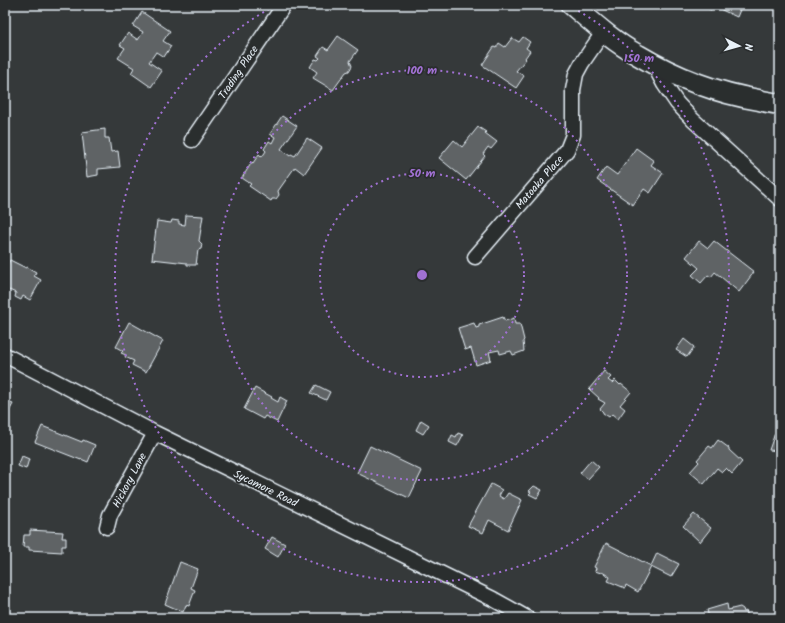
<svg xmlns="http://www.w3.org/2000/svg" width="785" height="623" font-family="Kalam,sans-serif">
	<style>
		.building { fill: #5f6365; stroke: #e8f1f8 }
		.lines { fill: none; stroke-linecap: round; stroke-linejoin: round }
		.street-casing { stroke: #e8f1f8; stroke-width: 17 }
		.secondary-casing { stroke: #e8f1f8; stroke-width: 23 }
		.street { stroke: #2a2d2e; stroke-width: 14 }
		.secondary { stroke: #2a2d2e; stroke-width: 20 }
		.ring { fill: none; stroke: #a171d3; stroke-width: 2; stroke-dasharray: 2 4 }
		.labels { text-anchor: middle; stroke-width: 3.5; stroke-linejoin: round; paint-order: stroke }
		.street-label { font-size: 11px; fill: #e8f1f8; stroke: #2a2d2e }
		.centre { fill: #a171d3; stroke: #2a2d2e; stroke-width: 2 }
		.ring-label { font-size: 12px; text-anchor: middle; font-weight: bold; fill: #a171d3; stroke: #2a2d2e; stroke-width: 3.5; stroke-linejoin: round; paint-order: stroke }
	</style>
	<rect width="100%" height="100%" fill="#35393a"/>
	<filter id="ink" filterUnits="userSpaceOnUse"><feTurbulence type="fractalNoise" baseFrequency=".025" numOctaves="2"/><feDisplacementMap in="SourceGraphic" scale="8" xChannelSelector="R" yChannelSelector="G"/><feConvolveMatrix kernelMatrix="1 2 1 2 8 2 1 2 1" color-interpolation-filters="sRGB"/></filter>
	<g filter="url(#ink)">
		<path class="building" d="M700,5H742L737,17L713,6L711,10Z
			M142,12L170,31L163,41L171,46L164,57L156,52L149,62L162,71L151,87L131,73L134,68L118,58L125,48L120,45L128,33L138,40L143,32L133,26Z
			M338,36L358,50L350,61L352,66L349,71L346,72L333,90L313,78L317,72L310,67L315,59L318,60L320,58L317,56L323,47L328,50Z
			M523,37L530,42L526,48L530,51L525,58L526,59L516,71L524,76L516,88L482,65L494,47L496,48L499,43L505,47L512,38L519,42Z
			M282,116L297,126L281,149L290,156L291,154L295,156L307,138L322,148L304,174L295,167L278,191L279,195L276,199H272L271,201L249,186L251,184L242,178L252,162L253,163L259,154L262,157L266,151L264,149L269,141L272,143L275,137L270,134Z
			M478,127L486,132L485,133L497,142L491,149L488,147L483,154L485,156L466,180L439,158L454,140L462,147Z
			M105,129V138H109L111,152L118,151L120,167L98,169V175L87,177L82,132Z
			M636,148L654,161L651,165L663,173L650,193L644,189L633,205L597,180L606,167L617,175Z
			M186,215L203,216L199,241L202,244L201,249L198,250L196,265H187V263L152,259L157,221L171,223L172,220L179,221V224L185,225Z
			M699,241L708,248L714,241L754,272L739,292L715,272L711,277L708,275L701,283L692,275L699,268L686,257Z
			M10,260L26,268L27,267L36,272L34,276L41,280L30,300L23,296L21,300L15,297L16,293L9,290L7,295L5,294V269Z
			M503,317L505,321L514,318L515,324H520L524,340L523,341L524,351L513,355L511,351L500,354L499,350L489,352L491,360L476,365L471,348L465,350L458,328L474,323L476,328L479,327V325Z
			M129,322L163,341L146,372L132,365L134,361L125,357L126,355L121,353L123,351L116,347Z
			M684,339L694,347L687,357L676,350Z
			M604,371L611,377L608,380L612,383L615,380L620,385L621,384L631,392L620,405L625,409L618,419L612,414L609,417L603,413V412L600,409L605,403L598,399L599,398L589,389Z
			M316,385L330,392L326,400L311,393Z
			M255,388L272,397L271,398L278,402L280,397L287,401L277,422L265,416L263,419L244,409Z
			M5,400L13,404L5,419Z
			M421,420L429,425L423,434L416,430Z
			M42,426L82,442L83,440L95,445L88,462L81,459V460L35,442Z
			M458,433L463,435L457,446L449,442L452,435L456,437Z
			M775,433L780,436V451L769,450Z
			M718,440L729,448V450L742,462L732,474L726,468L722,472L717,468L704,484L690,472L699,462L697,460L709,446L712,448Z
			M370,446L422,471L409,498L357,473Z
			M22,456L29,459L26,469L18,466Z
			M591,460L599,467L588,479L580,473Z
			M491,484L502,490L499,496L504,499L508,493L522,500L508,530L489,520L483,533L468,526Z
			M534,486L542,490L537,498L529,494L531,492L529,491Z
			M694,514L711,528L700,542L683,526Z
			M30,530L63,532L62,538H66V546H62V552L29,550V547H23L24,535H30Z
			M272,537L285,544L278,557L265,549Z
			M606,543L651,566L657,553L679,564L671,577L651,567L638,592L626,585L625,588L608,581L610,577L602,572L601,573L595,571L596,568L594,567Z
			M180,562L198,569L191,588L195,590L189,606L186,605L183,612L165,604Z
			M727,604L728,610L740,607L743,609L744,612L746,611L749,618H709L707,610Z"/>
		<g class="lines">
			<g class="street-casing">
				<path id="street" d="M653,63L664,84L677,103L693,120L780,199
					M192,140L284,5
					M475,257L567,150L573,135V90L576,74L582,63L604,31
					M5,355L155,433L493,599L527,618
					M107,527L110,515L155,433"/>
			</g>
			<g class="secondary-casing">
				<path id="secondary" d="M572,5C593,23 614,42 638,55C675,77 717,93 759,100C766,102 773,103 780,104"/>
			</g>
			<use href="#street" class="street"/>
			<use href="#secondary" class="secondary"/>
		</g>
	</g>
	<g class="ring">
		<circle cx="422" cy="275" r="102"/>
		<circle cx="422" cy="275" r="205"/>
		<path d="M568 5A307 307 0 1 1 276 5"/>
	</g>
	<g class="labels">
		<g class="street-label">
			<text transform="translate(238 72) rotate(-56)" y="4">Trading Place</text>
			<text transform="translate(539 182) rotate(-49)" y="4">Matoaka Place</text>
			<text transform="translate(129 480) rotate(-62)" y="4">Hickory Lane</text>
			<text transform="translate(266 488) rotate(26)" y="4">Sycamore Road</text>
		</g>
	</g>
	<circle cx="422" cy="275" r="6" class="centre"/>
	<g class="ring-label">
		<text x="639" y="62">150 m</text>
		<text x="422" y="74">100 m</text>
		<text x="422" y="177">50 m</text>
	</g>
	<rect width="785" height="623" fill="none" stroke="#2a2d2e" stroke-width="20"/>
	<rect x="10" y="10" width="765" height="603" fill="none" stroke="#e8f1f8" stroke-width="1.5" filter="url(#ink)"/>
	<g transform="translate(739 46) rotate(96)" stroke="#2a2d2e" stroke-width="3" paint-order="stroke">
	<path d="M0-3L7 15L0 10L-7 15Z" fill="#e8f1f8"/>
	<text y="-6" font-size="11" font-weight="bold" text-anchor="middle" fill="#e8f1f8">N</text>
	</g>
</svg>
